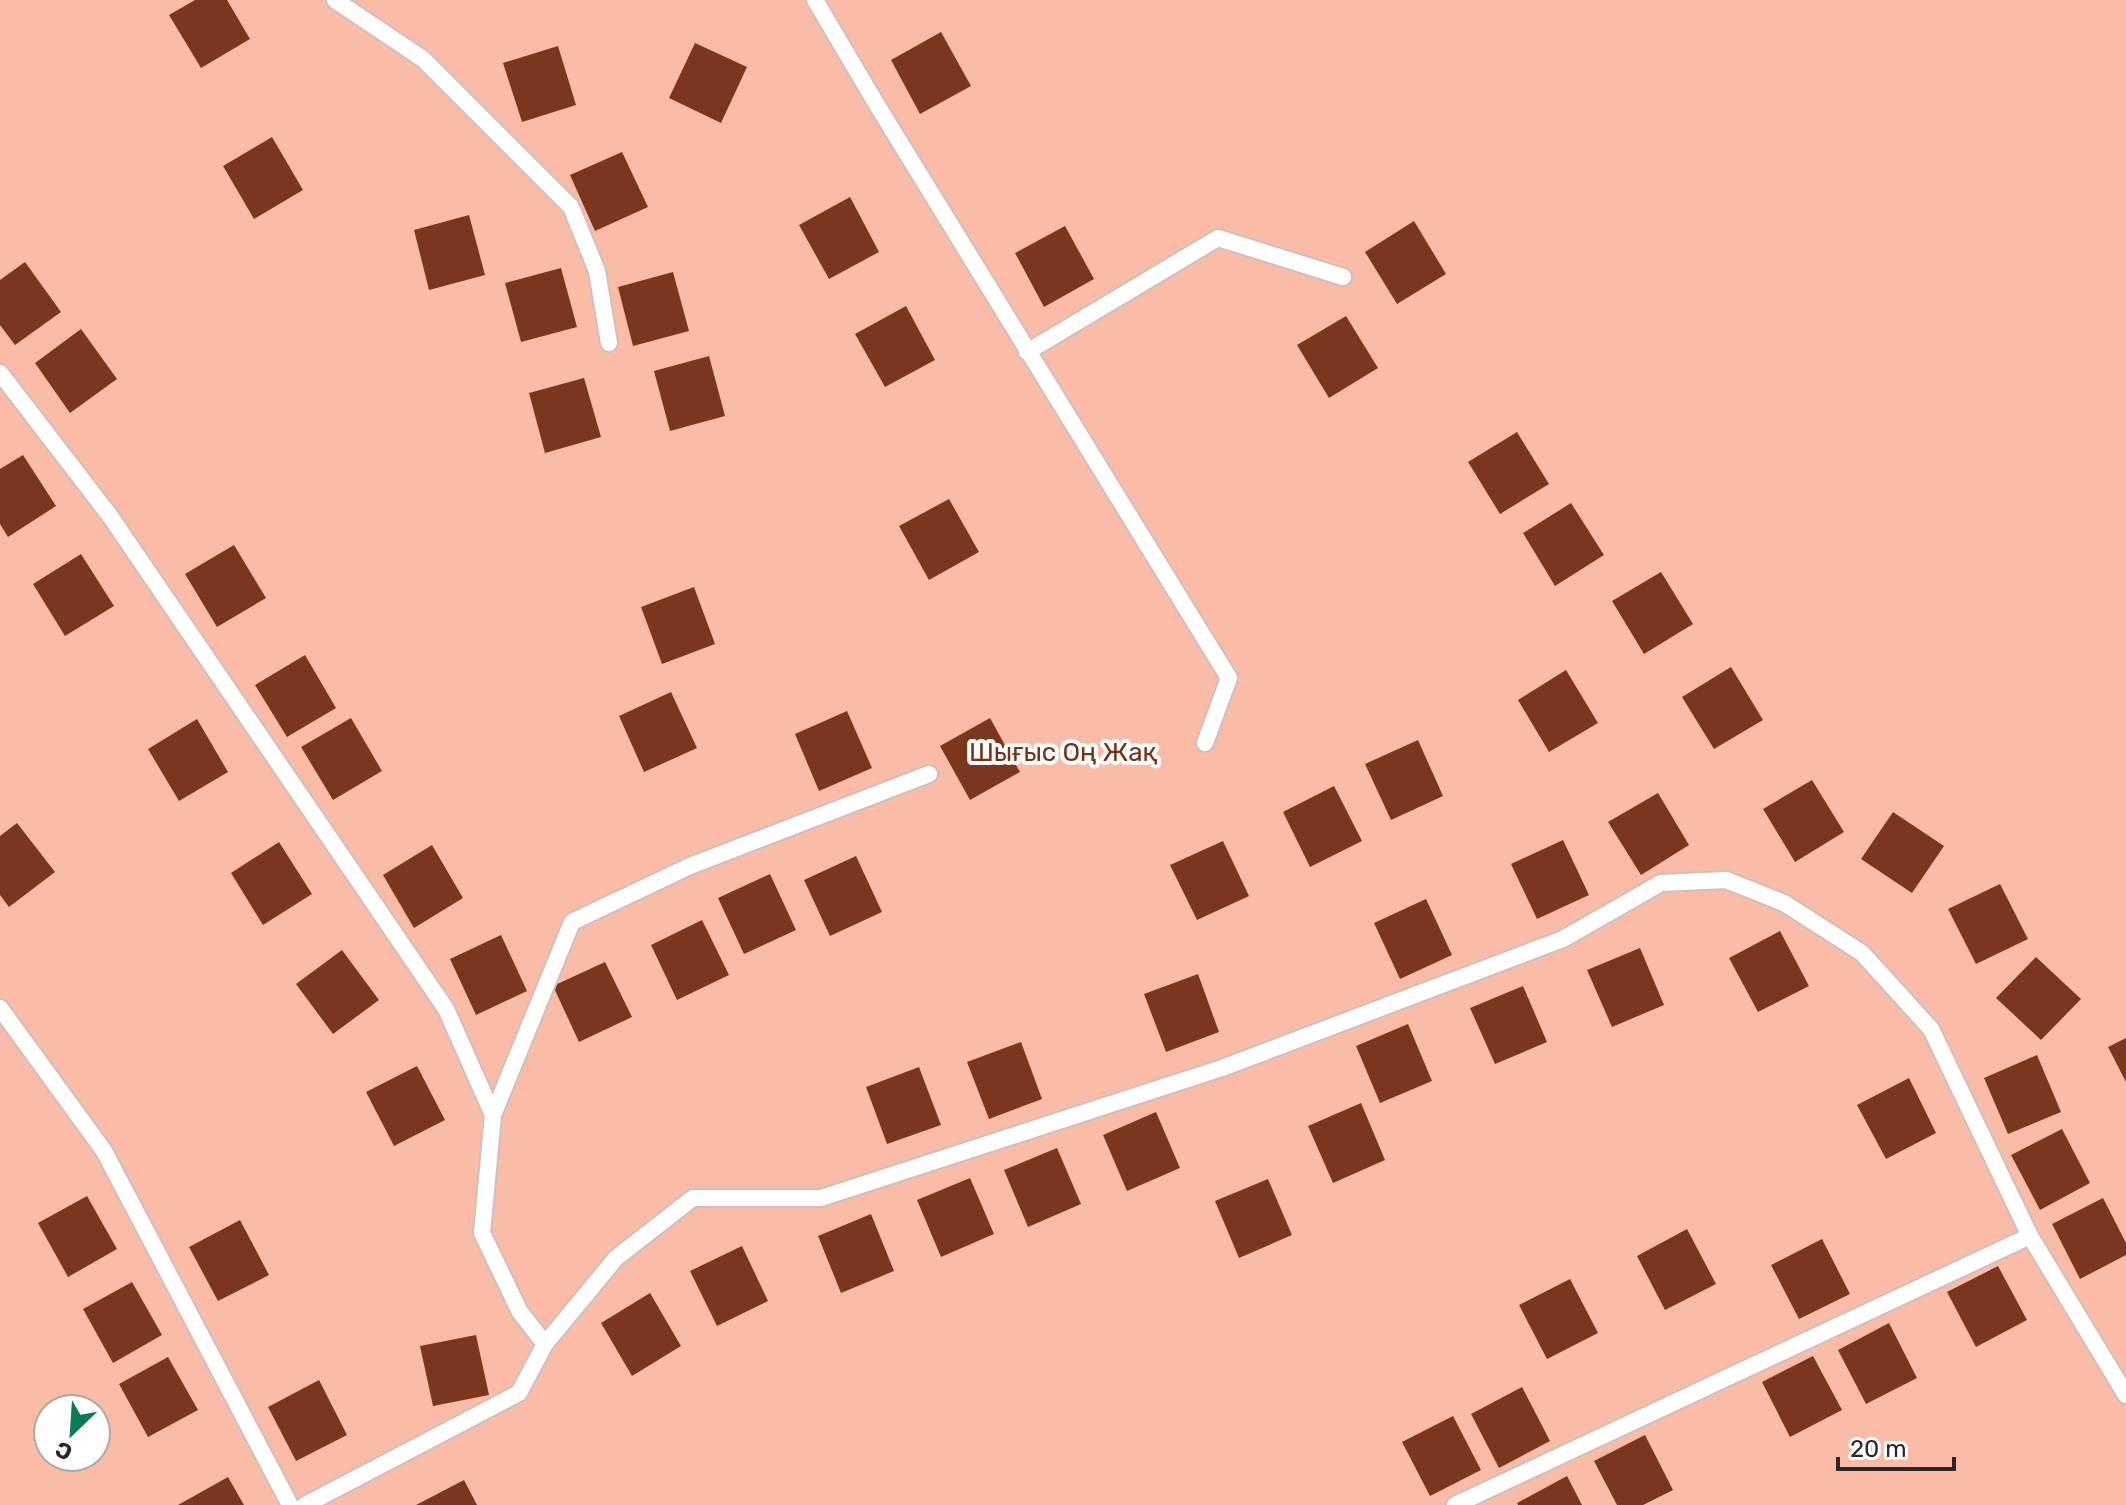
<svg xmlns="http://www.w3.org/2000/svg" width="2126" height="1505" font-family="Rubik,sans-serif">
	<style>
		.green { fill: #fabca6; fill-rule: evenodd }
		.building { fill: #7a371d }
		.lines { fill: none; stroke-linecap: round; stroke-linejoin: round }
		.lane-casing { stroke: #cdc1bd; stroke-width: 20 }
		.lane { stroke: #fff; stroke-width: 16 }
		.labels { text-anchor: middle; stroke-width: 8; stroke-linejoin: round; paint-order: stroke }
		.park-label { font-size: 26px; fill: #763014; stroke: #fff }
	</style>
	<rect width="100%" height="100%" fill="#fef2ee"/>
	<path class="green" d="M0,0H2126V1505H0ZM48,1409H96V1457H48Z"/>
	<path class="building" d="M195,0H227L250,39L201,68L169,15Z
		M941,32L971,86L920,114L891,60Z
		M695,43L747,67L721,123L669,98Z
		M558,46L576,105L522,122L503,63Z
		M272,137L303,190L254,219L223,166Z
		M622,152L648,207L595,231L570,175Z
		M850,197L879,252L829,279L799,225Z
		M469,215L485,275L429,290L414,230Z
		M1414,221L1446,274L1397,304L1365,252Z
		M1065,226L1094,279L1044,307L1015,253Z
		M25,262L61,312L15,345L0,325V280Z
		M561,268L577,327L521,342L505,283Z
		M673,272L689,331L633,346L618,287Z
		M906,306L935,360L885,387L855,334Z
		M1346,316L1378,368L1329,398L1297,345Z
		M81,329L117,379L70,413L35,363Z
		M709,356L725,416L670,431L654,371Z
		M584,378L601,437L545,453L529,393Z
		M1517,432L1549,484L1500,514L1468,462Z
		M23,455L56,506L8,537L0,524V469Z
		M949,499L979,552L929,580L899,526Z
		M1571,503L1604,555L1555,586L1523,533Z
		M234,545L266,598L217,627L185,574Z
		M81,554L114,606L65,636L33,584Z
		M1661,572L1693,624L1644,654L1612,601Z
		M694,587L715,644L662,664L641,607Z
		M305,655L336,708L287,737L255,685Z
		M1731,667L1763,720L1714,749L1682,697Z
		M1566,670L1598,723L1549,752L1518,700Z
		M671,692L697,748L644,772L619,716Z
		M847,711L872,768L819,791L795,734Z
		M351,718L382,771L333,800L301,747Z
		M990,718L1020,772L970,800L940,746Z
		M197,719L228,772L179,801L148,749Z
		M1418,740L1443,796L1391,820L1365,764Z
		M1812,780L1844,832L1795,862L1763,809Z
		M1334,786L1362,841L1310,867L1283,812Z
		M1658,793L1689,845L1641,875L1608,822Z
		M1893,812L1944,846L1912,893L1861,859Z
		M17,823L55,872L9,907L0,895V836Z
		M1563,840L1589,895L1537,919L1511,864Z
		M1223,841L1249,896L1197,920L1170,865Z
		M279,842L312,894L263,925L231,873Z
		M432,845L463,898L414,928L383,875Z
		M856,856L882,912L830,936L804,880Z
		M770,874L796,930L744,954L718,898Z
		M2000,884L2028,939L1976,964L1948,909Z
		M1426,899L1452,955L1400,979L1374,923Z
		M702,920L729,975L677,1000L651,945Z
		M1780,931L1809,986L1758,1012L1729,958Z
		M501,935L527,991L476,1015L450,959Z
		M1640,948L1664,1005L1612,1027L1587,970Z
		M342,950L379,1000L333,1034L296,984Z
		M2036,957L2081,999L2041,1040L1996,998Z
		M605,962L632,1017L579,1042L553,986Z
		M1198,974L1219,1032L1166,1052L1144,994Z
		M1523,986L1547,1042L1495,1064L1470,1008Z
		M1408,1024L1432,1081L1380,1103L1356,1046Z
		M2126,1038V1082L2108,1047Z
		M1021,1042L1042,1099L989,1119L967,1062Z
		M2037,1055L2061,1112L2008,1134L1984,1078Z
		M417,1066L445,1120L394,1146L366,1092Z
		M919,1067L941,1125L887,1144L866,1087Z
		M1909,1078L1936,1133L1886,1159L1857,1105Z
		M1361,1103L1385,1160L1333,1183L1308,1126Z
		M1156,1112L1180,1168L1127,1191L1103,1135Z
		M2062,1129L2090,1183L2040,1210L2011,1155Z
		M1057,1148L1081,1204L1028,1227L1004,1170Z
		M970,1178L994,1234L941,1257L917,1200Z
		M1268,1179L1292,1235L1239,1258L1215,1201Z
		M87,1196L117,1249L68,1277L38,1223Z
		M2103,1198L2126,1243V1255L2080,1279L2052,1224Z
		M871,1214L894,1271L841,1293L818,1236Z
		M240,1220L269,1275L218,1301L189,1247Z
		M1687,1229L1716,1284L1665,1310L1637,1256Z
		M1822,1239L1850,1294L1799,1319L1771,1265Z
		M742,1246L768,1301L717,1326L690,1271Z
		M1998,1266L2027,1320L1976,1347L1947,1292Z
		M1570,1279L1598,1333L1547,1359L1519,1305Z
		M132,1282L162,1335L113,1363L83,1309Z
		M650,1293L681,1346L632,1376L601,1323Z
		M1889,1323L1917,1378L1866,1404L1838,1350Z
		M476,1335L489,1395L433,1406L420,1346Z
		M1813,1356L1842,1410L1790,1437L1762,1382Z
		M168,1357L198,1410L148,1437L119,1384Z
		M319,1380L347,1435L296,1461L268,1407Z
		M1522,1387L1550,1441L1499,1468L1471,1414Z
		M1453,1416L1481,1470L1430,1496L1402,1442Z
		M1645,1435L1673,1490L1643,1505H1617L1594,1461Z
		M1567,1476L1582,1505H1518L1517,1503Z
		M228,1477L244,1505H178Z
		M464,1480L477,1505H416Z"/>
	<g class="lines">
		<g class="lane-casing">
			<path id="lane" d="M335,0L423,59L571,207L597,271L609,343
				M815,0L877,105L1229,678L1205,743
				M1027,352L1218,238L1343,277
				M0,373L110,516L446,1009L493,1115L482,1233L520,1312L545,1344
				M0,1008L104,1151L290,1505
				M493,1115L572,922L690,866L929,774
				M305,1505L519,1393L545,1344L616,1258L693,1198H821L1222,1068L1563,939L1661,883L1726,880L1784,903L1862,953L1931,1029L2030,1236L2126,1395
				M1455,1505L2030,1236"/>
		</g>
		<use href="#lane" class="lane"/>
	</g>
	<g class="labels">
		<g class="park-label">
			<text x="1063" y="761">Шығыс Оң Жақ</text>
		</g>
	</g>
	<g transform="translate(72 1433) rotate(205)"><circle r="38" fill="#ffffff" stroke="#aba9a9" stroke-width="2"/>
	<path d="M0-6L14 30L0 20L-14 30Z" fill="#097b57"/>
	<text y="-12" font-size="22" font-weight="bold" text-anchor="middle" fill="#2d2827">С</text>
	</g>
	<path d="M1838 1457v12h116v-12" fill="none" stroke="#2d2827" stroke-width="4"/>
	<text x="1850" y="1457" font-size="24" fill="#2d2827" stroke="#ffffff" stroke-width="6" paint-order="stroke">20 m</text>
</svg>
